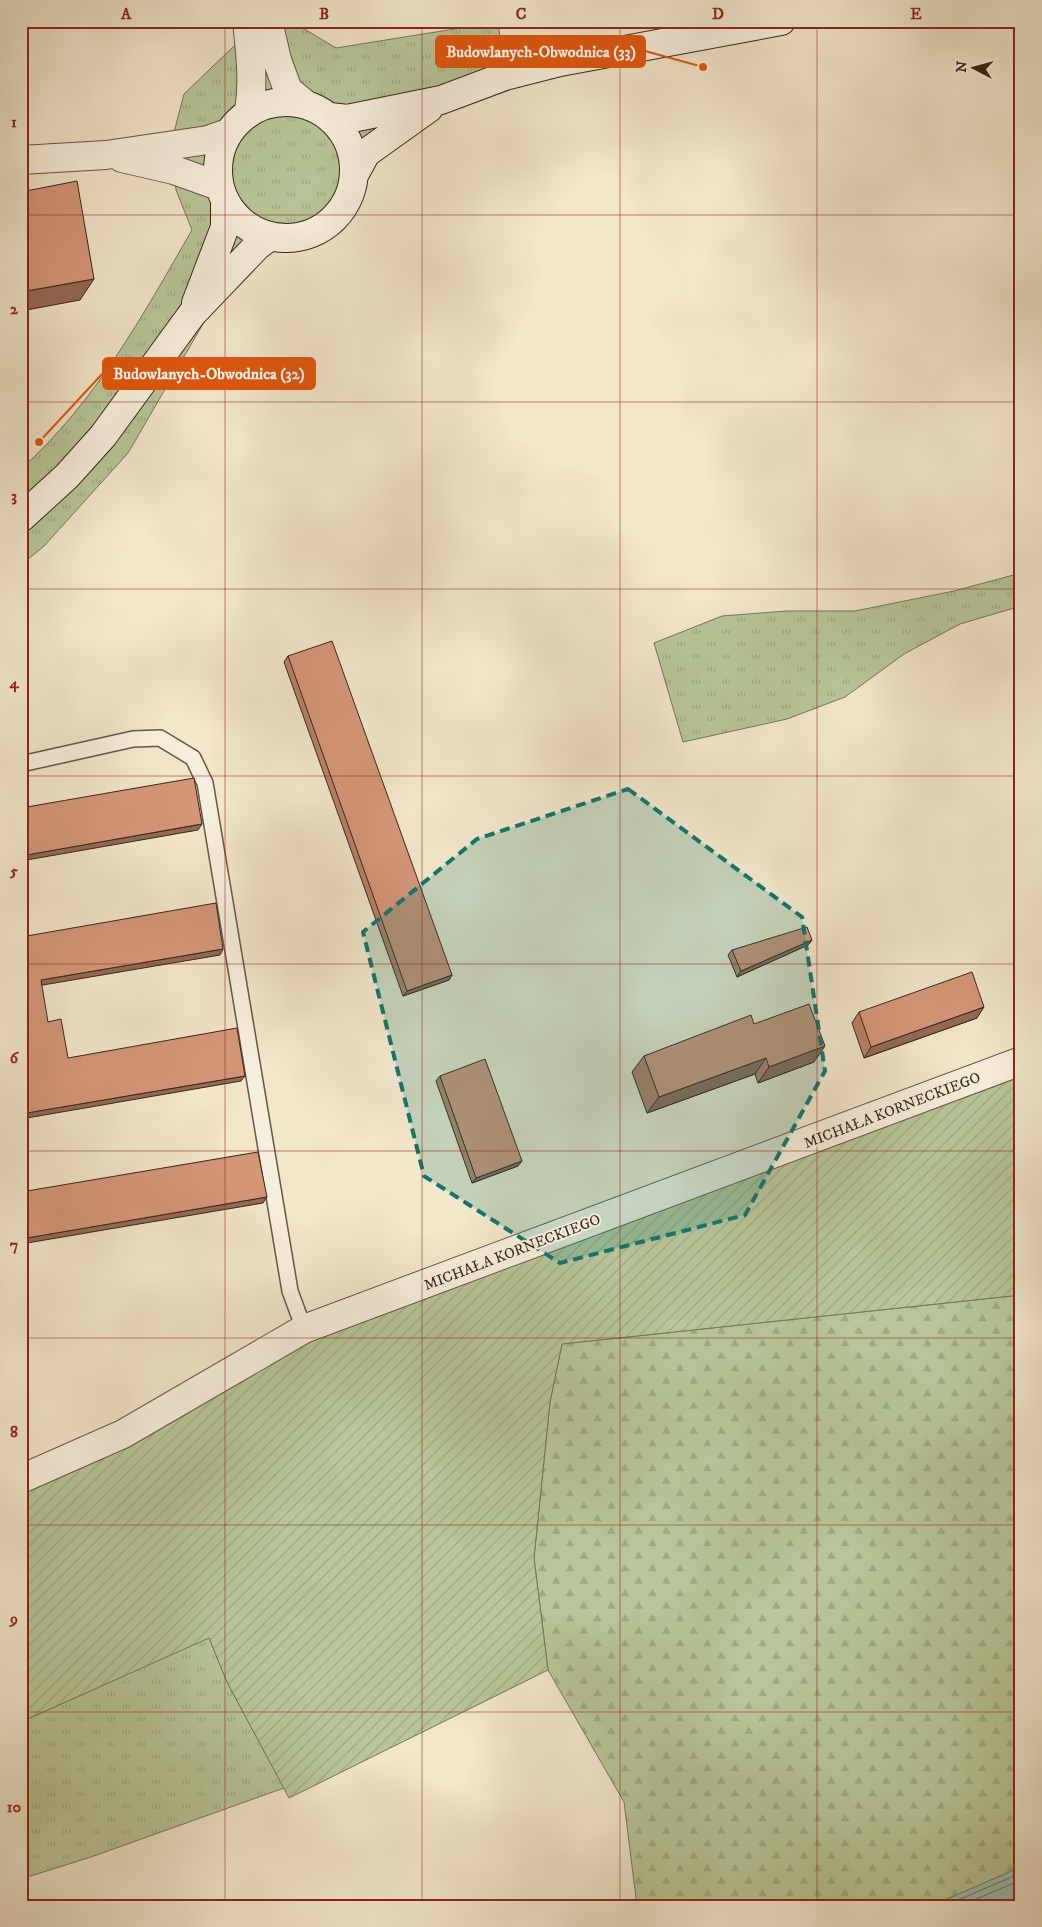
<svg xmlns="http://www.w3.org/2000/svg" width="1042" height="1927" font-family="'IM FELL DW Pica',serif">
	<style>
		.grass { fill: url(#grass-tufts); stroke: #767658 }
		.forest { fill: url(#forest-firs); stroke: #767658 }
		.garden { fill: url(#garden-furrows); stroke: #767658 }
		.water { fill: #9cc0b1; stroke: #738374 }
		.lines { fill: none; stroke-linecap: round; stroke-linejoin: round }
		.shore { stroke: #687464; stroke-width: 1 }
		.service-casing { stroke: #645745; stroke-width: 18 }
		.minor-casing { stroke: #645745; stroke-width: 30 }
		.secondary-casing { stroke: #352718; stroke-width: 30 }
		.service { stroke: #f7efdd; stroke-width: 15 }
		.minor { stroke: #f7efdd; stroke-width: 28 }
		.secondary { stroke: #f7efdd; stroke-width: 28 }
		.wall { fill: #b68168; stroke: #352718 }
		.shaded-wall { fill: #946955; stroke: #352718 }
		.building { fill: #d49679; stroke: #352718 }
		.marked { fill: #0f766e; fill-opacity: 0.2; stroke: #0f766e; stroke-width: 4; stroke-dasharray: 10 6; stroke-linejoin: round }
		.grid { fill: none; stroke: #8f2418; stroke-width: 1; stroke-opacity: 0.55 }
		.labels { text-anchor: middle; stroke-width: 4; stroke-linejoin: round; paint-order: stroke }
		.street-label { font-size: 15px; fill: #352718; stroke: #f7efdd }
		.leader { fill: none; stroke: #df560d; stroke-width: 2 }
		.callout-dot { fill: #df560d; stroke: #f7efdd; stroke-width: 2 }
		.callout { fill: #df560d; stroke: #df560d; stroke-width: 2 }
		.callout-label { font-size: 16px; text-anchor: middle; font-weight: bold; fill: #fff }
		.neatline { fill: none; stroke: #8f2418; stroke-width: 2 }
		.grid-label { font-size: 16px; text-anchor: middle; font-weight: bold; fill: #8f2418 }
	</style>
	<defs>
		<pattern id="grass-tufts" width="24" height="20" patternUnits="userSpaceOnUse" patternTransform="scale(1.25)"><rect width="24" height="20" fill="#b8c699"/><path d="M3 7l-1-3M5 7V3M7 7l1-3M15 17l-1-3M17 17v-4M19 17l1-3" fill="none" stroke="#9faa83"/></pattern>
		<pattern id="forest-firs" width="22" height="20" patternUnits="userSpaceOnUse" patternTransform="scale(1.25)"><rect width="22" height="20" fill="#b8c699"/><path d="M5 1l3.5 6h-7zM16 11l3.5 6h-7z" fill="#9faa83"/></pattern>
		<pattern id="garden-furrows" width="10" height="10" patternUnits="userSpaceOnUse" patternTransform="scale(1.25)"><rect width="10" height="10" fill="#b8c699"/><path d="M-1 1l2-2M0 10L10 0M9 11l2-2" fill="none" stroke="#9faa83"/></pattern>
	</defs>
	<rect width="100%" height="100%" fill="#f2e6cb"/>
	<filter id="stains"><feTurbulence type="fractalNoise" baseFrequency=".004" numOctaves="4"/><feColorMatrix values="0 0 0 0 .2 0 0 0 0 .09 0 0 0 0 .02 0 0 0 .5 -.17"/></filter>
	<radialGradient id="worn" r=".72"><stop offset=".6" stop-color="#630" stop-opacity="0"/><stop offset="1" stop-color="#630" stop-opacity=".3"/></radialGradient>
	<path class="grass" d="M272,21H291L336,48L498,22L505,76L441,100L354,175L350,195L340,212L326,226L308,235L289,239L269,237L258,246L203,324L128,453L44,546L21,565V469C95,403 143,315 192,230L176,190L174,170L173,136L184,94L234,46Z
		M1021,573V606L960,624L904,654L845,697L787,719L683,742L654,643L722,616L787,611H855L954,591Z
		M209,1637L227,1682L284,1788L91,1857L21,1879V1722Z"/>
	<path class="forest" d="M1021,1295V1867L931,1906H637L624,1802L548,1670L534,1558L550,1402L562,1344Z"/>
	<path class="garden" d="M1021,1061V1295L562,1344L550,1402L534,1558L548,1670L289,1798L227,1682L209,1638L21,1722V1479L304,1329Z"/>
	<path class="water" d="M1021,1867V1906H931Z"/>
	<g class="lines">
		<path class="shore" d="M944,1906L1021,1873
			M960,1906L1021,1880"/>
		<g class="service-casing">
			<path id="service" d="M21,764L133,739L160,738L193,758L205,783L290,1291L304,1329"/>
		</g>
		<g class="minor-casing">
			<path id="minor" d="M247,21C250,52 254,81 249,111
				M268,21L277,60L288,90L305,104
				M122,158L174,170L219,186
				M21,160L106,155L208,140L228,133
				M21,1479L123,1434L304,1329L1021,1061"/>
		</g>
		<g class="secondary-casing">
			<path id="secondary" d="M218 170a68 68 0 1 1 136 0a68 68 0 1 1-136 0Z
				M330,117L347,119L441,100L505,76L560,62L781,21
				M354,175L366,153L429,108
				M196,303L225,227V203
				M21,518L67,476L103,436L192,314L257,246L269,237"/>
		</g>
		<use href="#service" class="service"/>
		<use href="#minor" class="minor"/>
		<use href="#secondary" class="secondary"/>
	</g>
	<path class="wall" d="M288,656L452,975L449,980L403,996L284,662Z
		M812,940L808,945L737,977L728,955L732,950Z
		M859,1012L977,1018L864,1058L852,1023Z
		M754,1024L814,1062L758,1083L755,1074L647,1113L632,1072L644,1056Z
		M440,1076L518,1166L472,1183L436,1081Z"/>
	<path class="shaded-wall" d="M94,279L80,300L21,311V292Z
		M202,824L198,830L21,861V856Z
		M812,940L808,945L737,977L741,971Z
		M223,949L220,955L37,986L41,980Z
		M452,975L449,980L403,996L407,991Z
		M984,1007L977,1018L864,1058L871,1047Z
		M825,1046L814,1062L758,1083L769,1067Z
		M766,1058L755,1074L647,1113L659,1097Z
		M245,1076L241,1081L21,1119V1114Z
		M522,1161L518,1166L472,1183L476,1178Z
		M267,1197L263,1203L21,1244V1239Z"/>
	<path class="building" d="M77,181L94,279L21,292V192Z
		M332,641L452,975L407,991L288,656Z
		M194,778L202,824L21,856V808Z
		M216,903L223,949L41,980L48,1022L61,1019L68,1058L237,1028L245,1076L21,1114V937Z
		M807,927L812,940L741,971L732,950Z
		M972,972L984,1007L871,1047L859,1012Z
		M809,1004L825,1046L769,1067L766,1058L659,1097L644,1056L751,1015L754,1024Z
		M485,1059L522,1161L476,1178L440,1076Z
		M258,1152L267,1197L21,1239V1192Z"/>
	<path class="marked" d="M628,789L802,917L825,1071L745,1215L560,1263L424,1176L363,932L477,839Z"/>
	<path class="grid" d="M225,21V1906M422,21V1906M620,21V1906M817,21V1906M21,215H1021M21,402H1021M21,589H1021M21,776H1021M21,964H1021M21,1151H1021M21,1338H1021M21,1525H1021M21,1712H1021"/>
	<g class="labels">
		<g class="street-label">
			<text transform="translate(892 1110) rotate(-21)" y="5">MICHAŁA KORNECKIEGO</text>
			<text transform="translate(512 1252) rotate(-21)" y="5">MICHAŁA KORNECKIEGO</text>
		</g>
	</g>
	<path class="leader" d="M703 67L645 51M39 442L103 373"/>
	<g class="callout-dot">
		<circle cx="703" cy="67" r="5"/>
		<circle cx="39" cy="442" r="5"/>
	</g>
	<g class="callout">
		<rect x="436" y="36" width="209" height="31" rx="5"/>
		<rect x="103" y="358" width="212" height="31" rx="5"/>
	</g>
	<g class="callout-label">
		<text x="541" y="57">Budowlanych-Obwodnica (33)</text>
		<text x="209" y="379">Budowlanych-Obwodnica (32)</text>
	</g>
	<rect width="1042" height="1927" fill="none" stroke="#f2e6cb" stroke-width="55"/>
	<g transform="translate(974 68) rotate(276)" stroke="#f7efdd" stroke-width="4" paint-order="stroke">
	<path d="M0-4L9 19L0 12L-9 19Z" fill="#352718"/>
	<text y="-8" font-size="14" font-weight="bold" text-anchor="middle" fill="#352718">N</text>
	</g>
	<rect x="28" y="28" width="986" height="1872" class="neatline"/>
	<g class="grid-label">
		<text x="126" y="19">A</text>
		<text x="324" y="19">B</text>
		<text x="521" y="19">C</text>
		<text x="718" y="19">D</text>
		<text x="916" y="19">E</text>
		<text x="14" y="127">1</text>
		<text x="14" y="314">2</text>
		<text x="14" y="501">3</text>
		<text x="14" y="688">4</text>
		<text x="14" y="876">5</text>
		<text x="14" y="1063">6</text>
		<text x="14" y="1250">7</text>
		<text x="14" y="1437">8</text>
		<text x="14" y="1624">9</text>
		<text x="14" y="1812">10</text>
	</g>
	<rect width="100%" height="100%" filter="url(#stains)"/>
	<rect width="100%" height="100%" fill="url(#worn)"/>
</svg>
